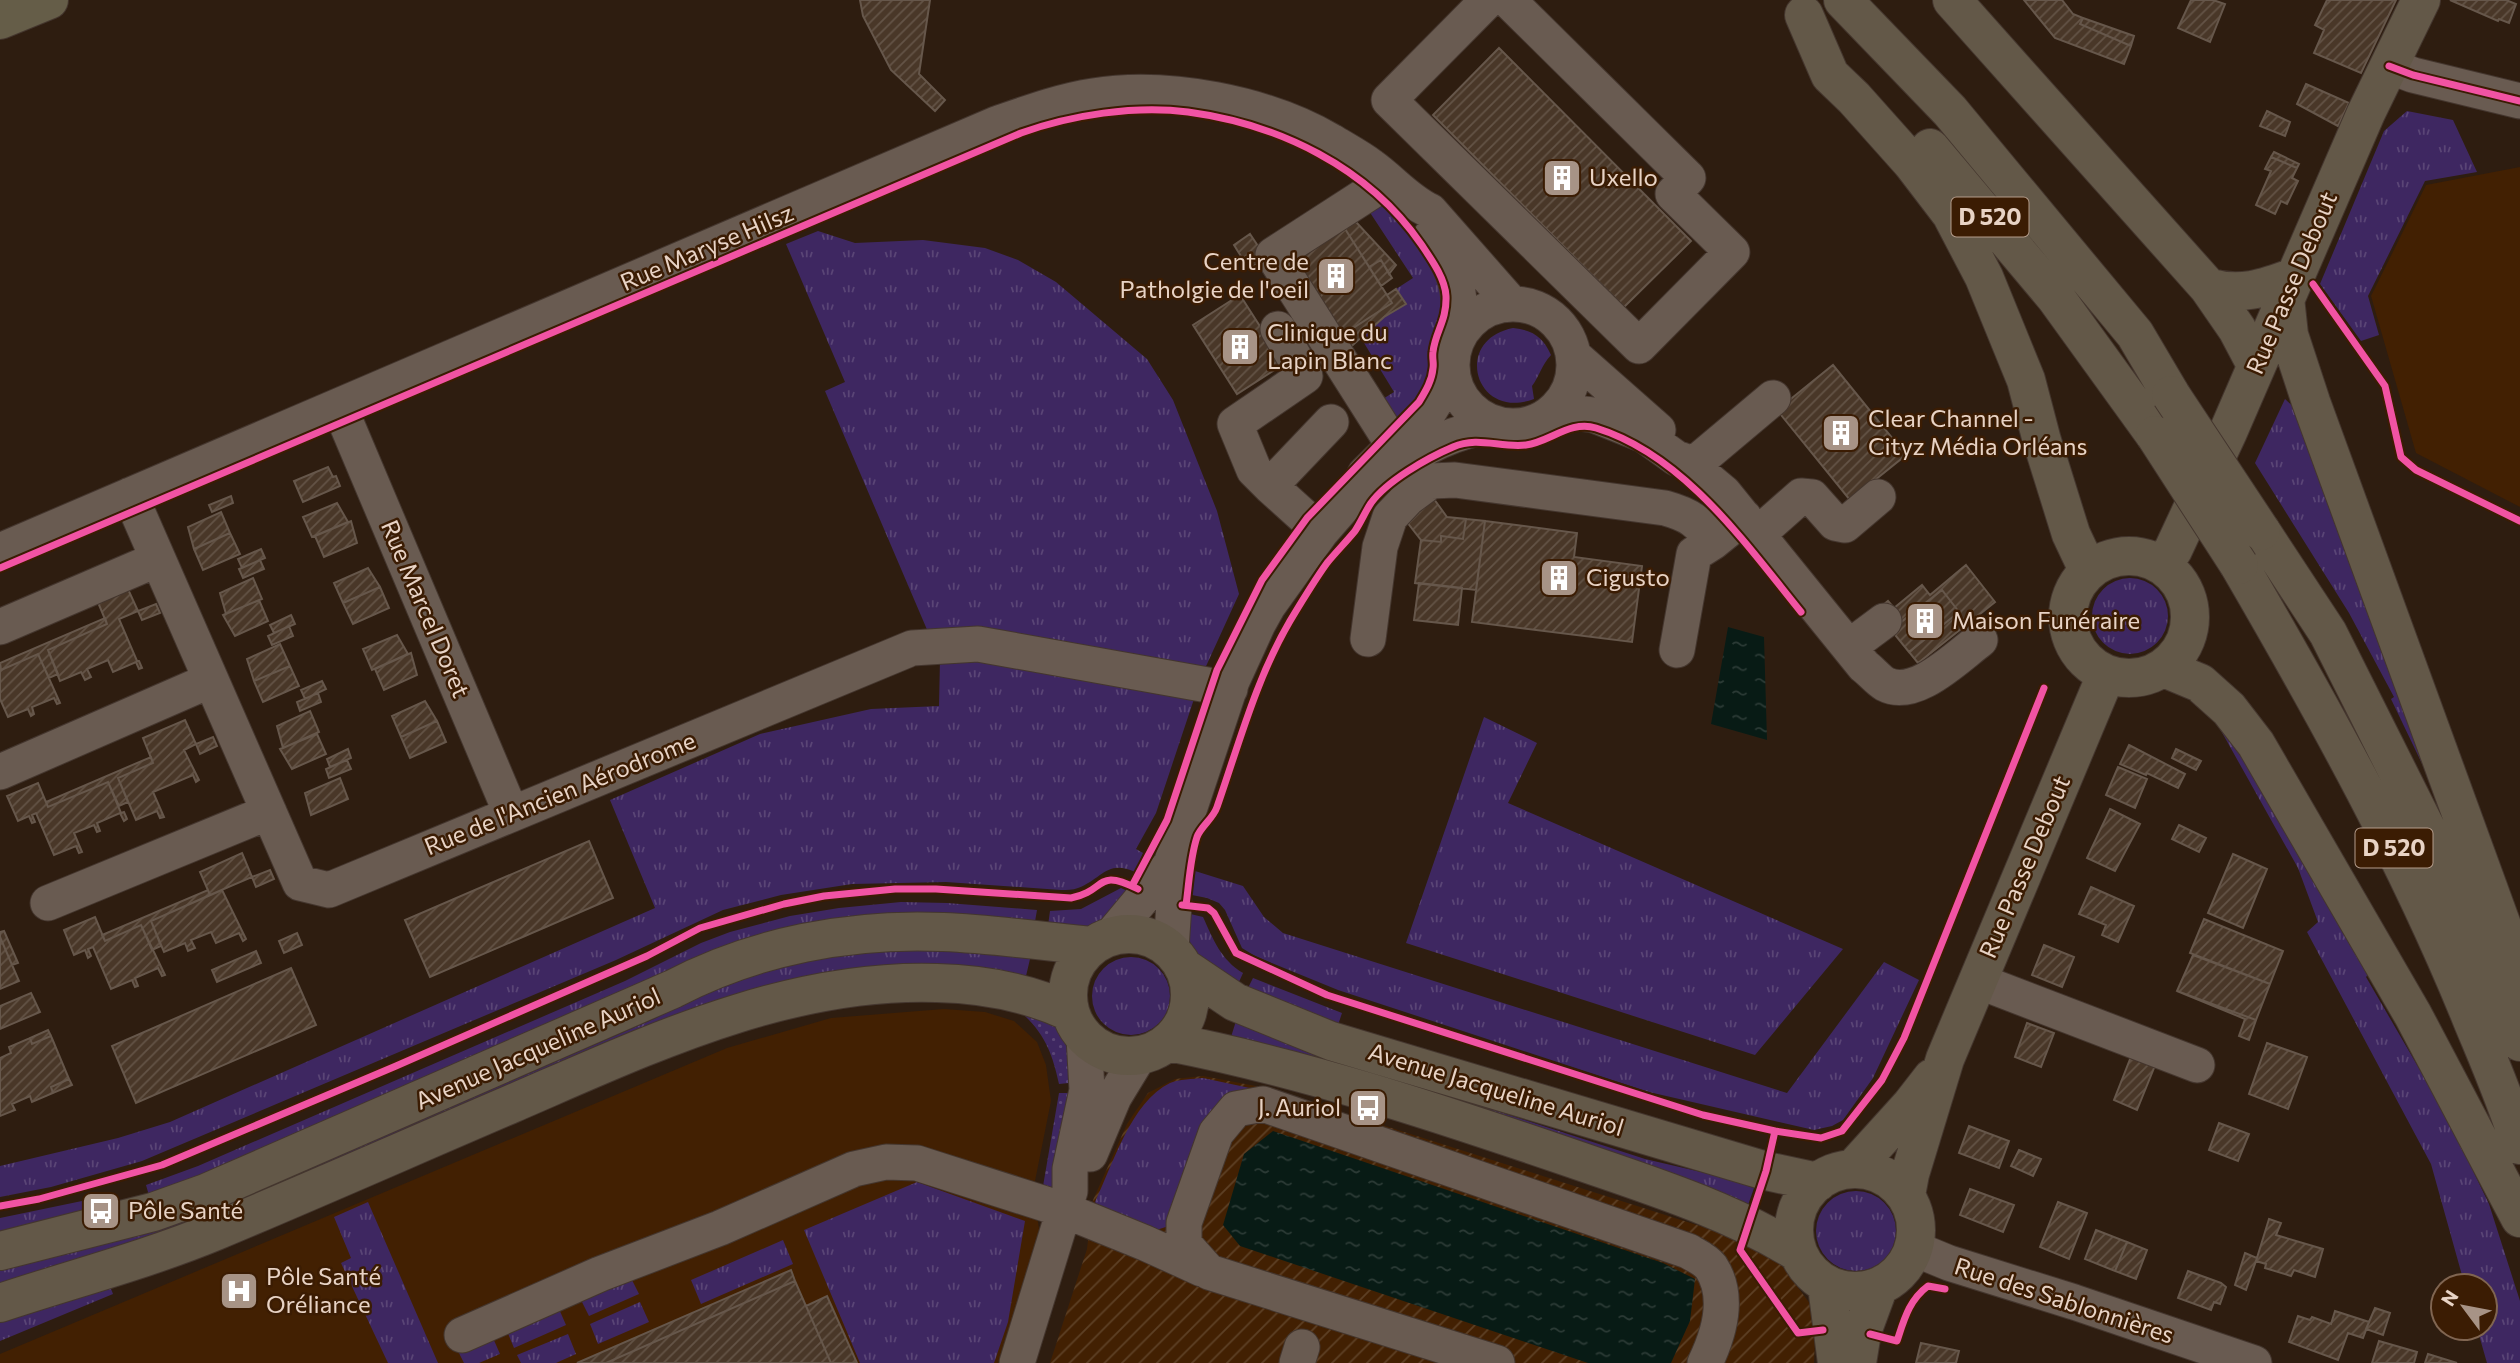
<svg xmlns="http://www.w3.org/2000/svg" width="2520" height="1363" font-family="Commissioner,sans-serif">
	<style>
		.built { fill: #422002 }
		.industrial { fill: url(#industrial-furrows) }
		.grass { fill: url(#grass-tufts) }
		.garden { fill: url(#garden-dots) }
		.water { fill: url(#water-ripples) }
		.building { fill: url(#building-hatch); stroke: #66574b; stroke-width: 2 }
		.lines { fill: none; stroke-linecap: round; stroke-linejoin: round }
		.minor-casing { stroke: #44362e; stroke-width: 37 }
		.major-casing { stroke: #44362e; stroke-width: 40 }
		.highway-casing { stroke: #44362e; stroke-width: 40 }
		.minor { stroke: #695b51; stroke-width: 35 }
		.major { stroke: #635848; stroke-width: 38 }
		.highway { stroke: #655d48; stroke-width: 38 }
		.major-bridge-casing { stroke: #44362e; stroke-width: 40; stroke-linecap: butt }
		.major-bridge { stroke: #635848; stroke-width: 38 }
		.cycleway-casing { stroke: #3b1c03; stroke-width: 11 }
		.cycleway { stroke: #f153a3; stroke-width: 7 }
		.labels { text-anchor: middle; stroke-width: 5; stroke-linejoin: round; paint-order: stroke }
		.shield { fill: #3b1c03; stroke: #b49c8b; stroke-width: 2 }
		.shield-label { font-size: 23px; font-weight: bold; fill: #e8d3c5 }
		.poi-label { font-size: 24px; fill: #e8d3c5; stroke: #3b1c03; text-anchor: start }
		.street-label { font-size: 24px; fill: #e8d3c5; stroke: #3b1c03 }
	</style>
	<defs>
		<pattern id="industrial-furrows" width="10" height="10" patternUnits="userSpaceOnUse" patternTransform="scale(1.75)"><rect width="10" height="10" fill="#422002"/><path d="M-1 1l2-2M0 10L10 0M9 11l2-2" fill="none" stroke="#5d4025"/></pattern>
		<pattern id="grass-tufts" width="24" height="20" patternUnits="userSpaceOnUse" patternTransform="scale(1.75)"><rect width="24" height="20" fill="#3e2761"/><path d="M3 7l-1-3M5 7V3M7 7l1-3M15 17l-1-3M17 17v-4M19 17l1-3" fill="none" stroke="#5a4576"/></pattern>
		<pattern id="garden-dots" width="8" height="8" patternUnits="userSpaceOnUse" patternTransform="scale(1.75)"><rect width="8" height="8" fill="#3e2761"/><path d="M2 2h.1M6 6h.1" fill="none" stroke="#5a4576" stroke-width="1.8" stroke-linecap="round"/></pattern>
		<pattern id="water-ripples" width="26" height="14" patternUnits="userSpaceOnUse" patternTransform="scale(1.75)"><rect width="26" height="14" fill="#081b15"/><path d="M2 4q2-2 4 0t4 0M15 11q2-2 4 0t4 0" fill="none" stroke="#2c3b36"/></pattern>
		<pattern id="building-hatch" width="6" height="6" patternUnits="userSpaceOnUse" patternTransform="scale(1.75)"><rect width="6" height="6" fill="#493728"/><path d="M-1 1l2-2M0 6l6-6M5 7l2-2" fill="none" stroke="#635346"/></pattern>
	</defs>
	<rect width="100%" height="100%" fill="#2e1d10"/>
	<path class="built" d="M2520,167V507L2416,453L2371,296L2426,185Z
		M944,1009L985,1012L1014,1021L1037,1042L1046,1065L1051,1101L1033,1191L1040,1235L998,1363H0V1354L727,1048L831,1018Z"/>
	<path class="industrial" d="M1203,1076L1266,1088L1769,1248L1816,1312L1814,1363H1050L1087,1249L1093,1200L1127,1124L1148,1093L1175,1079Z"/>
	<path class="grass" d="M2407,111L2453,120L2477,172L2425,181L2368,296L2379,335L2361,341L2320,284L2384,131Z
		M1384,202L1415,235L1442,280L1444,320L1433,351V369L1428,387L1393,428L1378,402L1394,392L1361,338L1384,317L1405,303L1396,289L1413,278L1369,211Z
		M818,231L855,243L923,240L985,248L1018,260L1056,282L1147,359L1173,400L1217,511L1239,594L1202,675L1156,813L1136,849L1143,853L1135,872C1107,859 1102,879 1078,888C1073,890 1066,890 1061,890L946,882L852,884L781,895L723,910L616,960L142,1161L51,1187L0,1197V1166L118,1138L170,1122L655,908L610,800L760,734L871,709L939,706L940,660L825,391L845,382L786,244Z
		M1513,328C1533,330 1543,337 1551,355C1541,366 1540,375 1532,386L1534,399C1475,421 1452,340 1513,328Z
		M2285,399L2298,411L2426,772L2391,699L2394,697L2349,613L2255,463Z
		M2092 616a38 38 0 1 1 76 0a38 38 0 1 1-76 0Z
		M2197,697L2220,715L2371,971L2366,977L2446,1115L2489,1204L2520,1301V1363H2487L2477,1328H2485V1286H2465L2431,1164L2307,932L2318,922L2298,868L2215,720L2195,705Z
		M1484,717L1537,743L1508,803L1843,949L1755,1055L1406,943Z
		M1195,871L1243,886L1264,917L1283,933L1787,1093L1884,962L1919,980L1873,1078L1843,1120L1832,1126L1814,1130L1649,1092L1338,990L1255,956L1242,948L1225,910L1219,903L1207,898L1192,895Z
		M1121,888L1134,894L1112,919L1089,931L1047,933L1050,911L1081,909Z
		M901,902L947,903L1037,910L1033,933L842,930L152,1206L146,1185L198,1166L625,981L701,943L730,932L790,916L839,908Z
		M1182,912L1203,917C1213,939 1221,960 1243,973L1234,993L1206,974L1186,934Z
		M939,948L1030,959L1026,976L940,965L876,966L214,1214L0,1285V1268L213,1210L656,1018L716,986L745,975L836,953Z
		M1092 996a39 39 0 1 1 78 0a39 39 0 1 1-78 0Z
		M1253,978L1342,1013L1335,1034L1244,996Z
		M1236,1021L1312,1051L1645,1159L1714,1175L1754,1188L1748,1205L1231,1037Z
		M1203,1078L1278,1094L1262,1096L1172,1225L1150,1232L1106,1217L1095,1202C1113,1164 1131,1102 1170,1083C1179,1079 1193,1079 1203,1078Z
		M917,1182L1025,1221L1008,1322L994,1363H860L804,1230Z
		M1816 1231a40 40 0 1 1 80 0a40 40 0 1 1-80 0Z
		M82,1201L89,1225L0,1244V1218Z
		M368,1202L438,1363H388L341,1263L351,1258L334,1217Z
		M783,1240L793,1264L701,1304L691,1280Z
		M106,1276L113,1294L0,1341V1312Z
		M631,1278L639,1294L589,1316L581,1300Z
		M640,1302L649,1322L598,1344L590,1324Z
		M559,1309L566,1325L514,1348L507,1331Z
		M568,1334L576,1354L556,1363H521L517,1355Z
		M493,1338L500,1354L479,1363H464L459,1353Z"/>
	<path class="garden" d="M1031,1004L1054,1021L1072,1050L1079,1082L1059,1084C1053,1056 1046,1036 1025,1016Z
		M1059,1093H1078L1060,1178L1051,1188L1042,1192Z"/>
	<path class="water" d="M1728,627L1764,637L1767,740L1711,724Z
		M1273,1131L1663,1263L1695,1279L1690,1321L1671,1363H1588L1240,1246L1223,1225L1244,1154Z"/>
	<path class="building" d="M860,0H930L919,74L945,100L935,111L891,70L863,16Z
		M2024,0H2062L2073,14L2083,18L2080,24L2131,46L2124,64L2055,38Z
		M2191,0H2213L2225,4L2210,42L2178,28Z
		M2327,0H2396L2361,73L2314,53L2324,30L2315,25Z
		M2450,0H2506L2516,4L2509,23L2499,19L2498,21Z
		M2083,18L2134,36L2131,46L2080,24Z
		M1499,48L1691,241L1624,307L1433,115Z
		M2306,84L2349,103L2338,126L2297,104Z
		M2267,111L2290,122L2285,136L2260,126Z
		M2274,152L2299,164L2297,168L2271,157Z
		M2271,157L2297,168L2292,178L2298,181L2287,204L2281,201L2275,214L2256,205L2271,171L2265,169Z
		M1356,222L1396,265L1389,274L1381,260L1369,267L1342,224Z
		M1342,224L1392,303L1336,339L1286,260Z
		M1250,234L1266,258L1249,269L1234,245Z
		M1381,260L1392,278L1381,286L1369,267Z
		M1396,289L1406,304L1384,317L1345,352L1336,339L1392,303L1387,295Z
		M1240,295L1284,364L1237,394L1193,325Z
		M1833,365L1906,455L1850,500L1777,410Z
		M328,467L333,477L336,476L340,486L303,502L294,481Z
		M1431,495L1447,517L1466,519L1463,539L1441,536V542L1421,540L1403,517Z
		M231,496L233,503L212,512L209,505Z
		M337,503L348,522L312,537L303,517Z
		M221,512L230,533L194,549L188,527Z
		M1466,519L1485,521L1476,590L1415,583L1421,540L1441,542V536L1463,539Z
		M351,521L357,543L324,557L315,536Z
		M1485,521L1577,533L1574,557L1642,566L1632,642L1472,622Z
		M230,533L240,554L203,570L194,549Z
		M261,549L265,558L242,568L238,559Z
		M260,560L264,569L243,578L239,569Z
		M1966,565L1995,602L1918,663L1909,652L1959,612L1942,590L1891,630L1876,611L1888,601L1894,608L1922,585L1930,595Z
		M368,568L380,587L343,603L334,583Z
		M253,578L262,599L226,614L220,593Z
		M1419,583L1462,588L1458,625L1414,620Z
		M127,587L138,611L119,619L137,661H139L142,668L139,669L136,662L113,672L108,660L87,669L91,677L85,680L81,672L60,681L48,650L107,624L97,600Z
		M380,587L389,608L353,624L343,603Z
		M1942,590L1959,612L1909,652L1891,630Z
		M259,600L268,621L235,636L223,615Z
		M156,604L160,613L142,620L138,611Z
		M291,615L295,624L274,633L270,625Z
		M105,618L107,624L48,650L58,674L49,678L38,654L1,670L0,663Z
		M289,626L293,636L272,645L268,636Z
		M397,635L408,654L372,670L363,649Z
		M280,644L290,666L254,681L247,659Z
		M411,653L417,675L384,690L375,669Z
		M38,654L60,703L57,704L54,698L32,707L34,714L31,716L28,709L8,717L0,699V668L1,670Z
		M290,666L299,686L263,702L254,681Z
		M322,681L326,689L305,699L301,690Z
		M318,693L321,702L300,711L297,702Z
		M425,701L437,721L401,737L392,716Z
		M310,711L319,732L283,748L277,726Z
		M185,720L196,744L184,750L199,780L196,782L193,775L153,792L164,817L160,818L157,811L136,820L118,778L153,763L143,738Z
		M437,721L446,742L410,758L401,737Z
		M317,734L326,754L292,769L280,749Z
		M213,737L217,746L200,754L196,744Z
		M2129,745L2185,774L2178,788L2147,773L2146,775L2120,764Z
		M348,749L351,758L330,767L327,759Z
		M2176,749L2201,761L2196,770L2172,758Z
		M151,757L153,763L118,778L128,802L119,806L108,782L48,807L46,802Z
		M347,760L351,769L329,778L326,769Z
		M2118,767L2147,779L2135,808L2106,795Z
		M340,778L348,799L311,815L305,793Z
		M108,782L121,813L124,812L127,819L124,821L120,813L97,823L100,831L97,832L94,825L74,833L82,852L79,853L76,846L54,855L36,813L32,815L35,822L32,823L29,816L18,821L7,796L38,783L48,807Z
		M2110,809L2140,824L2115,871L2087,858Z
		M2179,825L2206,838L2199,852L2172,839Z
		M589,841L613,898L430,977L405,920Z
		M242,853L252,877L210,895L200,872Z
		M2233,854L2267,869L2243,928L2208,913Z
		M270,870L274,879L256,887L252,877Z
		M2091,887L2134,906L2118,942L2102,935L2106,925L2079,914Z
		M208,890L210,895L151,921L161,946L152,950L141,925L105,941L102,935Z
		M222,890L246,939L243,941L239,933L216,943L211,932L191,940L195,948L188,951L185,943L164,952L151,921Z
		M95,917L105,941L141,925L165,975L162,976L158,968L135,978L138,986L135,987L132,980L111,989L93,947L88,949L91,956L88,958L85,950L74,955L64,930Z
		M2204,919L2283,951L2270,984L2190,953Z
		M4,931L18,963L12,965L0,937V932Z
		M297,933L302,945L284,953L279,941Z
		M0,937L19,981L0,989Z
		M2044,945L2074,957L2062,987L2032,975Z
		M256,951L261,963L217,982L212,970Z
		M2193,955L2270,984L2256,1020L2177,991Z
		M291,968L316,1025L136,1103L112,1046Z
		M2177,991L2256,1020L2249,1040L2239,1036L2245,1019Z
		M31,993L40,1012L0,1029V1006Z
		M2027,1023L2054,1033L2041,1067L2015,1057Z
		M48,1030L51,1036L32,1044L30,1038Z
		M51,1036L69,1079L51,1087L53,1093L32,1102L30,1096L12,1104L15,1110L0,1116V1058L11,1053L9,1047L30,1038L32,1044Z
		M2267,1043L2307,1057L2288,1109L2249,1094Z
		M2134,1049L2158,1058L2137,1110L2114,1100Z
		M69,1079L72,1085L53,1093L51,1087Z
		M2219,1123L2249,1134L2238,1161L2209,1150Z
		M1969,1126L2009,1141L1999,1168L1959,1153Z
		M2019,1150L2041,1159L2033,1176L2011,1166Z
		M1970,1189L2014,1205L2003,1232L1960,1215Z
		M2058,1202L2087,1213L2069,1259L2040,1247Z
		M2269,1219L2281,1223L2276,1235L2323,1249L2315,1277L2294,1270L2291,1276L2265,1268L2266,1264L2256,1261Z
		M2096,1230L2127,1242L2115,1271L2085,1259Z
		M2127,1242L2147,1250L2136,1279L2115,1271Z
		M2245,1253L2257,1258L2246,1290L2235,1285Z
		M791,1270L795,1281L606,1363H577Z
		M2188,1271L2221,1283L2226,1287L2220,1304L2214,1302L2211,1310L2178,1298Z
		M795,1281L831,1363H606Z
		M827,1296L857,1363H831L806,1306Z
		M2375,1308L2390,1313L2383,1335L2366,1329Z
		M2335,1311L2369,1322L2363,1338L2348,1333L2338,1360L2289,1342L2298,1316L2310,1320L2312,1317L2331,1324Z
		M2379,1341L2417,1352L2414,1363H2372Z
		M1921,1343L1959,1351L1956,1363H1916Z
		M2428,1354L2457,1363H2425Z"/>
	<g class="lines">
		<g class="minor-casing">
			<path id="minor" d="M1488,0L1389,100L1639,346L1732,252L1673,194L1688,178L1508,0
				M2389,66L2413,75L2520,101
				M1372,191L1273,255L1394,446
				M1431,236C1459,271 1463,298 1457,341
				M1452 365a61 61 0 1 1 122 0a61 61 0 1 1-122 0Z
				M1573,355L1658,430
				M339,406L511,813
				M1554,410L1594,415L1644,435L1676,458L1687,462L1724,493L1864,666C1871,671 1878,680 1885,684C1915,700 1957,657 1980,640
				M1692,466L1773,398
				M1388,473C1422,446 1456,431 1498,424
				M1270,486L1254,470L1235,424L1305,376L1278,329
				M130,495L300,883L329,890L912,648L978,644L1230,689
				M1321,532L1270,486L1331,422
				M1758,534L1801,496L1812,497L1835,523L1845,525L1878,497
				M0,551L996,124C1028,113 1060,101 1093,96C1168,84 1266,103 1331,141C1344,149 1359,157 1371,166C1392,181 1407,200 1430,211L1511,303
				M0,627L158,559
				M1368,639L1380,547L1390,517L1408,498L1431,481L1455,480L1665,508C1690,515 1698,521 1713,542L1744,517
				M1849,647L1884,621
				M1677,650L1694,554L1713,542
				M0,772L211,680
				M48,903L269,812
				M1111,936L1171,864L1232,681L1258,624L1268,606L1321,532L1355,493L1365,474L1430,410L1452,374
				M1171,949L1174,904L1171,864
				M1978,981L2197,1065
				M1090,1154L1114,1097L1139,1056
				M1915,1249L1949,1263L2074,1302L2254,1363
				M462,1335L600,1274L720,1228L854,1169L886,1162L917,1163L1064,1210L1145,1243L1202,1269
				M1017,1363L1070,1191V1169L1087,1090L1084,1037
				M1297,1363L1302,1347
				M1497,1363L1209,1272L1184,1244V1223L1216,1133L1236,1109L1263,1104L1688,1251C1695,1255 1706,1260 1711,1267C1730,1296 1719,1334 1705,1363"/>
		</g>
		<g class="major-casing">
			<path id="major" d="M1843,0L1950,111L2135,334L2171,395
				M1952,0L2208,287C2239,297 2265,288 2294,277
				M1804,15L1830,75L1854,98L1912,163L1951,214L1984,277L2026,380L2042,441L2071,534L2088,570
				M1930,148L2056,298L2155,435
				M2208,287L2237,329L2256,365
				M2285,298L2289,335L2311,402L2520,975
				M2261,531L2328,633L2433,842L2520,1042
				M2068 617a61 61 0 1 1 122 0a61 61 0 1 1-122 0Z
				M2163,565L2173,550L2228,432L2366,113L2421,0
				M2239,565C2325,713 2408,862 2472,1020C2489,1061 2507,1102 2520,1145
				M2164,668L2200,683L2229,709L2256,744L2413,1015L2520,1218
				M1068 995a61 61 0 1 1 122 0a61 61 0 1 1-122 0Z
				M1186,969L1235,1002L1331,1041L1766,1171L1818,1182
				M1169,1042C1303,1068 1433,1111 1562,1155C1640,1182 1726,1208 1797,1252
				M1794 1230a61 61 0 1 1 122 0a61 61 0 1 1-122 0Z
				M1853,1169L1911,1105L1932,1078
				M1906,1195L1910,1174L1945,1059L2106,675
				M0,1251L153,1212L206,1193L673,989C755,946 850,928 943,932C992,934 1042,941 1092,946
				M1827,1286L1837,1363
				M0,1303C72,1279 146,1260 216,1231C314,1190 411,1147 509,1105C646,1046 785,978 937,983C984,984 1027,992 1070,1012
				M1857,1363L1862,1332L1879,1286"/>
		</g>
		<g class="highway-casing">
			<path id="highway" d="M0,20L49,0"/>
		</g>
		<use href="#minor" class="minor"/>
		<use href="#major" class="major"/>
		<use href="#highway" class="highway"/>
		<g class="major-bridge-casing">
			<path id="major-bridge" d="M2171,395L2261,531
				M2155,435L2239,565"/>
		</g>
		<use href="#major-bridge" class="major-bridge"/>
		<g class="cycleway-casing">
			<path id="cycleway" d="M2389,66L2413,75L2520,101
				M2313,284L2385,386L2401,457L2416,470L2520,521
				M0,568L1021,133C1071,115 1135,105 1188,112C1278,124 1368,167 1421,244C1431,259 1445,278 1446,296C1447,321 1435,332 1433,352C1432,358 1434,363 1433,368C1432,381 1425,392 1419,402L1307,518L1262,580L1217,670L1167,820L1132,886
				M1182,905L1208,908L1214,913L1236,953L1327,995L1703,1115L1775,1131L1821,1138L1842,1131L1882,1080L1904,1038L2044,688
				M1186,905C1189,884 1190,858 1197,837C1201,826 1213,819 1217,807C1239,744 1256,679 1290,621C1302,601 1314,581 1327,563C1336,552 1346,542 1355,531C1361,522 1365,512 1371,503C1387,481 1427,458 1453,447C1478,436 1500,448 1526,445C1550,442 1570,420 1596,428C1684,455 1745,543 1801,612
				M1775,1131L1766,1171L1740,1250L1798,1333L1823,1330
				M0,1206L39,1199L162,1165L396,1066L647,956L700,928L784,904L824,896L895,889H936L1071,898C1107,891 1095,867 1138,889
				M1870,1334L1897,1341C1904,1320 1909,1300 1928,1286L1945,1289"/>
		</g>
		<use href="#cycleway" class="cycleway"/>
	</g>
	<defs>
		<g id="building-square" transform="scale(2.0125)"><rect x="-9" y="-9" width="18" height="18" rx="4" fill="#a79386" stroke="#3b1c03"/><path d="M-4-6H4V6H1V3H-1V6H-4ZM-2.5-4.3h1.7v1.8h-1.7ZM.8-4.3h1.7v1.8H.8ZM-2.5-1h1.7V.8h-1.7ZM.8-1h1.7V.8H.8Z" fill="#fff"/></g>
		<g id="bus-square" transform="scale(2.0125)"><rect x="-9" y="-9" width="18" height="18" rx="4" fill="#a79386" stroke="#3b1c03"/><path d="M-5-6H5V4H4V6H2V4H-2V6H-4V4H-5ZM-3.5-4V0h7V-4ZM-3.5 1.2v1.5H-2V1.2ZM2 1.2v1.5H3.5V1.2Z" fill="#fff"/></g>
		<g id="hospital-square" transform="scale(2.0125)"><rect x="-9" y="-9" width="18" height="18" rx="4" fill="#a79386" stroke="#3b1c03"/><path d="M-5-5h3v3.5h4V-5h3V5h-3V1.5h-4V5h-3Z" fill="#fff"/></g>
	</defs>
	<g fill-rule="evenodd">
		<use href="#building-square" x="1562" y="178"/>
		<use href="#building-square" x="1336" y="276"/>
		<use href="#building-square" x="1240" y="347"/>
		<use href="#building-square" x="1841" y="433"/>
		<use href="#building-square" x="1559" y="578"/>
		<use href="#building-square" x="1925" y="621"/>
		<use href="#bus-square" x="1368" y="1108"/>
		<use href="#bus-square" x="101" y="1211"/>
		<use href="#hospital-square" x="239" y="1291"/>
	</g>
	<g class="labels">
		<g class="shield">
			<rect x="1951.5" y="197.5" width="77" height="39" rx="5"/>
			<rect x="2355.5" y="828.5" width="77" height="39" rx="5"/>
		</g>
		<g class="shield-label">
			<text x="1990" y="225">D 520</text>
			<text x="2394" y="856">D 520</text>
		</g>
		<g class="poi-label">
			<text x="1589" y="186">Uxello</text>
			<text x="1309" y="270" text-anchor="end">Centre de<tspan x="1309" dy="28">Patholgie de l'oeil</tspan></text>
			<text x="1267" y="341">Clinique du<tspan x="1267" dy="28">Lapin Blanc</tspan></text>
			<text x="1868" y="427">Clear Channel -<tspan x="1868" dy="28">Cityz Média Orléans</tspan></text>
			<text x="1586" y="586">Cigusto</text>
			<text x="1952" y="629">Maison Funéraire</text>
			<text x="1341" y="1116" text-anchor="end">J. Auriol</text>
			<text x="128" y="1219">Pôle Santé</text>
			<text x="266" y="1285">Pôle Santé<tspan x="266" dy="28">Oréliance</tspan></text>
		</g>
		<g class="street-label">
			<text transform="translate(707 248) rotate(-23)" y="8">Rue Maryse Hilsz</text>
			<text transform="translate(2292 283) rotate(-67)" y="8">Rue Passe Debout</text>
			<text transform="translate(425 609) rotate(67)" y="8">Rue Marcel Doret</text>
			<text transform="translate(560 794) rotate(-22)" y="8">Rue de l'Ancien Aérodrome</text>
			<text transform="translate(2025 867) rotate(-67)" y="8">Rue Passe Debout</text>
			<text transform="translate(538 1049) rotate(-24)" y="8">Avenue Jacqueline Auriol</text>
			<text transform="translate(1496 1090) rotate(17)" y="8">Avenue Jacqueline Auriol</text>
			<text transform="translate(2064 1301) rotate(18)" y="8">Rue des Sablonnières</text>
		</g>
	</g>
	<g transform="translate(2464 1307) rotate(302)"><circle r="33" fill="#3b1c03" stroke="#806551" stroke-width="2"/>
	<path d="M0-5L12 26L0 18L-12 26Z" fill="#a79386"/>
	<text y="-10" font-size="19" font-weight="bold" text-anchor="middle" fill="#e8d3c5">N</text>
	</g>
</svg>
